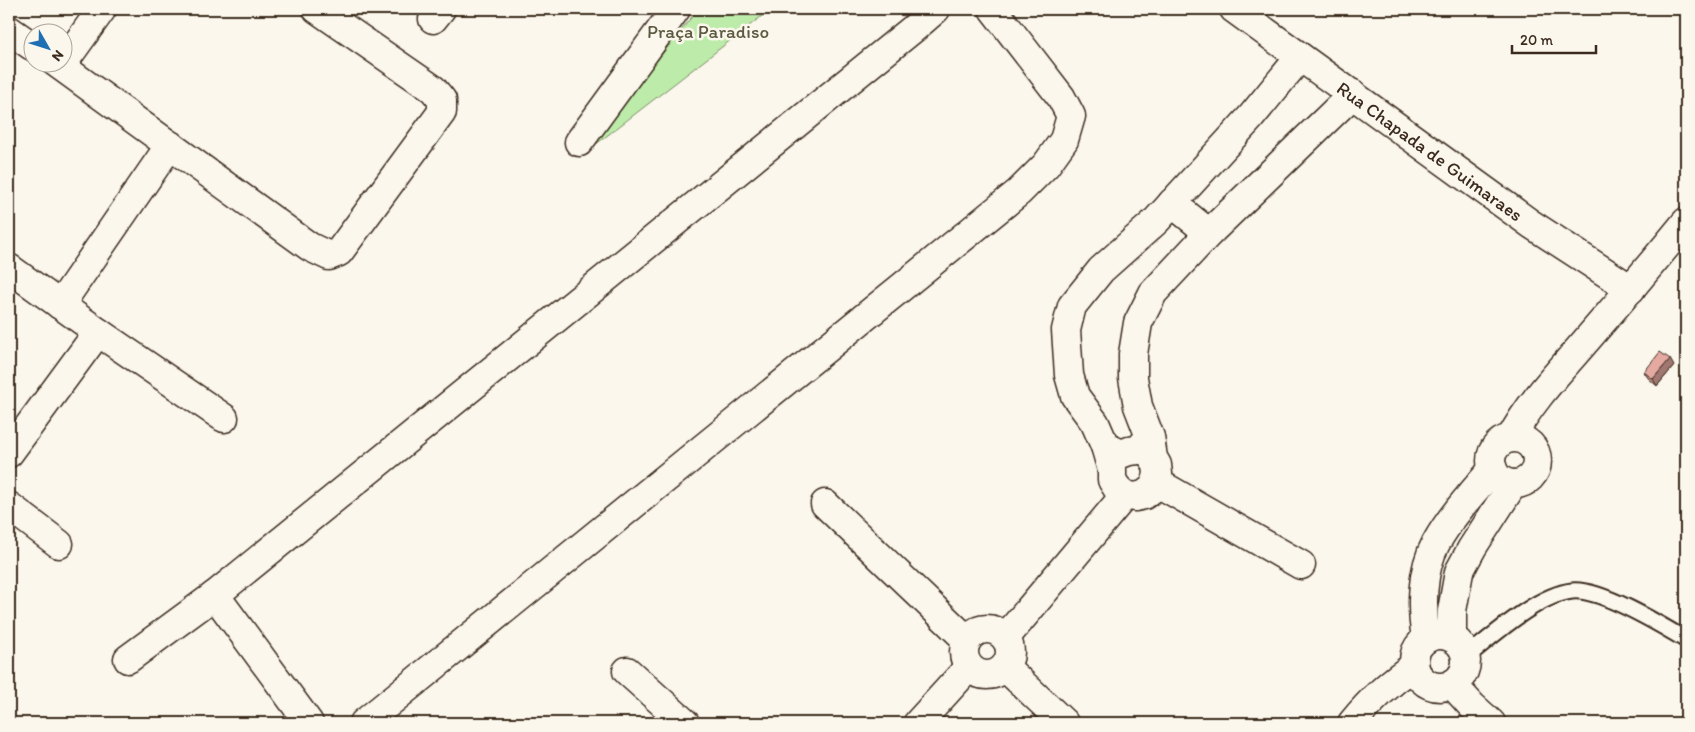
<svg xmlns="http://www.w3.org/2000/svg" width="1695" height="732" font-family="Itim,sans-serif">
	<style>
		.green { fill: #bdecaa; stroke: #7c8b64 }
		.lines { fill: none; stroke-linecap: round; stroke-linejoin: round }
		.lane-casing { stroke: #3b2a1e; stroke-width: 19 }
		.street-casing { stroke: #3b2a1e; stroke-width: 31 }
		.lane { stroke: #fbf7ec; stroke-width: 15 }
		.street { stroke: #fbf7ec; stroke-width: 28 }
		.wall { fill: #c4928a; stroke: #3b2a1e }
		.shaded-wall { fill: #a07771; stroke: #3b2a1e }
		.building { fill: #e4aaa1; stroke: #3b2a1e }
		.labels { text-anchor: middle; stroke-width: 5; stroke-linejoin: round; paint-order: stroke }
		.park-label { font-size: 19px; fill: #5c5a41; stroke: #fbf7ec }
		.street-label { font-size: 19px; fill: #3b2a1e; stroke: #fbf7ec }
	</style>
	<rect width="100%" height="100%" fill="#fbf7ec"/>
	<filter id="ink" filterUnits="userSpaceOnUse"><feTurbulence type="fractalNoise" baseFrequency=".02" numOctaves="2"/><feDisplacementMap in="SourceGraphic" scale="10" xChannelSelector="R" yChannelSelector="G"/><feConvolveMatrix kernelMatrix="1 2 1 2 8 2 1 2 1" color-interpolation-filters="sRGB"/></filter>
	<g filter="url(#ink)">
		<path class="green" d="M698,9H771L582,155Z"/>
		<g class="lines">
			<g class="lane-casing">
				<path id="lane" d="M1466,657C1494,635 1537,595 1572,591C1600,588 1661,625 1686,640"/>
			</g>
			<g class="street-casing">
				<g id="street">
					<path id="s1" d="M1234,9L1531,224L1631,289"/>
					<path d="M433,19L441,9"/>
					<path d="M9,30L32,46"/>
					<path d="M55,62L310,247L329,256L339,252L442,112V100L433,89L317,9"/>
					<path d="M61,66L102,9"/>
					<path d="M579,142L676,9"/>
					<path d="M1172,203L1209,233"/>
					<path d="M9,268L98,332L224,418"/>
					<path d="M60,305L170,145"/>
					<path d="M1150,437L1138,450L1129,451L1121,454L1105,446L1112,470V480L1117,488L1125,495L1135,497L1144,495L1152,489L1156,482L1158,474L1157,465L1153,458L1150,437L1138,406L1133,378V354L1138,323L1153,293L1209,233L1353,94"/>
					<path d="M1511,438C1531,400 1562,369 1590,336C1623,298 1655,260 1686,222"/>
					<circle cx="1514" cy="461" r="23"/>
					<path d="M1105,446L1095,423L1075,396L1069,375L1066,330L1072,306L1101,270L1156,221L1251,117L1300,57"/>
					<path d="M9,453L98,332"/>
					<path d="M1156,482L1301,565"/>
					<path d="M825,504L967,640"/>
					<path d="M9,506L59,544"/>
					<path d="M215,595L309,723"/>
					<circle cx="987" cy="652" r="23"/>
					<circle cx="1440" cy="661" r="26"/>
					<path d="M1006,637L1125,495"/>
					<path d="M1452,637V611L1459,572L1472,548L1513,484"/>
					<path d="M1426,638C1421,608 1421,571 1436,543C1451,516 1473,492 1493,469"/>
					<path d="M128,659L215,595L913,29L936,9"/>
					<path d="M1005,667L1064,723"/>
					<path d="M627,671L685,723"/>
					<path d="M1452,684L1472,706L1491,723"/>
					<path d="M364,723L1019,192L1046,165L1064,140L1071,116L1061,97L993,9"/>
					<path d="M918,723L969,667"/>
					<path d="M1352,723C1370,701 1390,682 1413,667"/>
				</g>
			</g>
			<use href="#lane" class="lane"/>
			<use href="#street" class="street"/>
		</g>
		<path class="wall" d="M1674,366L1657,386L1648,378L1644,372Z"/>
		<path class="shaded-wall" d="M1670,359L1674,366L1657,386L1653,379Z"/>
		<path class="building" d="M1660,352L1670,359L1653,379L1644,372Z"/>
	</g>
	<g class="labels">
		<g class="park-label">
			<text x="708" y="38">Praça Paradiso</text>
		</g>
		<g class="street-label">
			<text dy="7" stroke="none"><textPath href="#s1" startOffset="242">Rua Chapada de Guimaraes</textPath></text>
		</g>
	</g>
	<rect width="1695" height="732" fill="none" stroke="#fbf7ec" stroke-width="30"/>
	<rect x="15" y="15" width="1665" height="702" fill="none" stroke="#3b2a1e" stroke-width="2" filter="url(#ink)"/>
	<g transform="translate(48 48) rotate(129)"><circle r="24" fill="#fbf7ec" stroke="#aea59a"/>
	<path d="M0-4L9 19L0 12L-9 19Z" fill="#1f6fb2"/>
	<text y="-8" font-size="14" font-weight="bold" text-anchor="middle" fill="#3b2a1e">N</text>
	</g>
	<path d="M1512 45v8h84v-8" fill="none" stroke="#3b2a1e" stroke-width="2.5"/>
	<text x="1520" y="45" font-size="15" fill="#3b2a1e" stroke="#fbf7ec" stroke-width="4" paint-order="stroke">20 m</text>
</svg>
